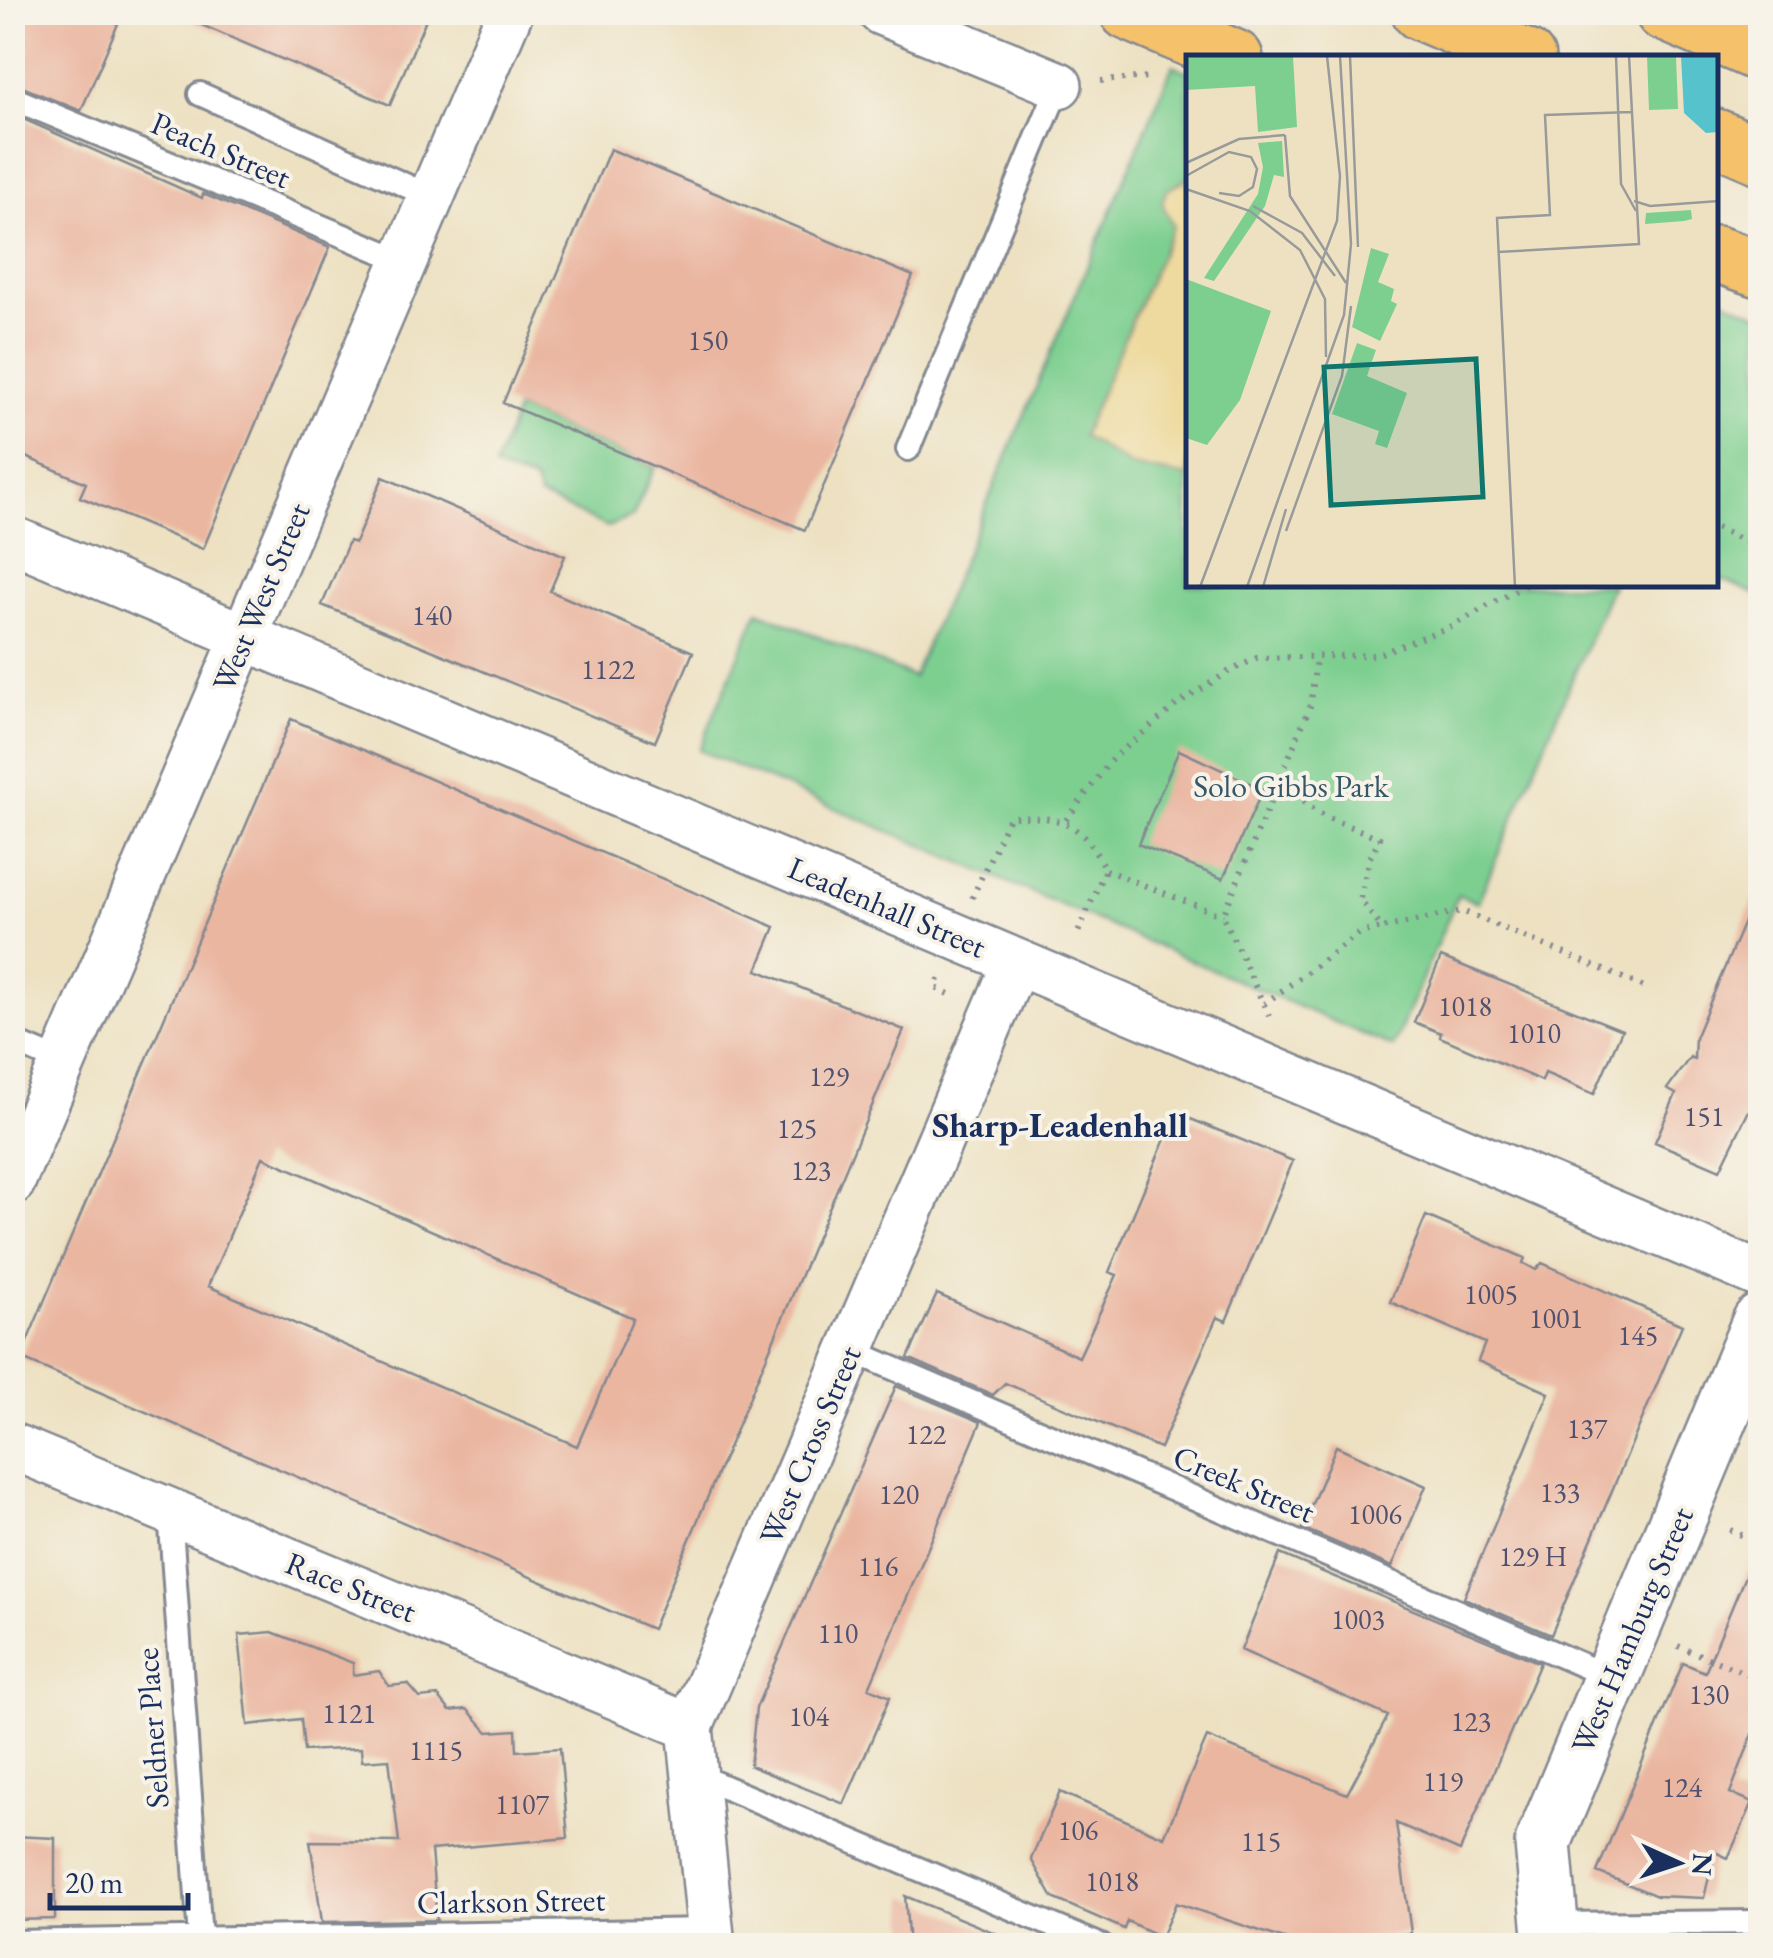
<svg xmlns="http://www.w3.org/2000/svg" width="1773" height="1958" font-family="'EB Garamond',serif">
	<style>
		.green { fill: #7dcf90; stroke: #4c7f77; stroke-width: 2.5 }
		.sand { fill: #eeda9e; stroke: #84847e; stroke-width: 2.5 }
		.building { fill: #eab6a0; fill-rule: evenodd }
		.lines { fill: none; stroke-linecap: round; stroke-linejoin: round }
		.service-casing { stroke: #848890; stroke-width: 28 }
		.minor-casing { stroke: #848890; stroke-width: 50 }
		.tertiary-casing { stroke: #848890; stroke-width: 60 }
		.motorway-casing { stroke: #848890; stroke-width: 60 }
		.path { stroke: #848890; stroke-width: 6; stroke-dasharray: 2.5 8; stroke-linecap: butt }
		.service { stroke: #fff; stroke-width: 22 }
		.minor { stroke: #fff; stroke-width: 45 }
		.tertiary { stroke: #fff; stroke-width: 55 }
		.motorway { stroke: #f5c16b; stroke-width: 55 }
		.labels { text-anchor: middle; stroke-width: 8; stroke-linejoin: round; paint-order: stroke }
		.number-label { font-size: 28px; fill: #4f516e }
		.street-label { font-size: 32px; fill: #1b2f5e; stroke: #f7f3e8 }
		.park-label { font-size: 32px; fill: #34576a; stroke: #f7f3e8 }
		.neighbourhood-label { font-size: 35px; font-weight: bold; fill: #1b2f5e; stroke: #f7f3e8 }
		.inset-road { fill: none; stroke: #999a9a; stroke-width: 2.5 }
		.view { fill: #0f766e; fill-opacity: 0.15; stroke: #0f766e; stroke-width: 5 }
		.inset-edge { fill: none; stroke: #1b2f5e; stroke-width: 5 }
	</style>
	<rect width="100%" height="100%" fill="#f7f3e8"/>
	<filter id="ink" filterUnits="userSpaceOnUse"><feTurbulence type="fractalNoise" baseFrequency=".01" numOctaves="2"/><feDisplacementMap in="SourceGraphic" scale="20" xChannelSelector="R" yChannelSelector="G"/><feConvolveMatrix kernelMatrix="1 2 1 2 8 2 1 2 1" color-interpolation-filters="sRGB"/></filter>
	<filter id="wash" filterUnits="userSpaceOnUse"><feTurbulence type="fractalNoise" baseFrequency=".0048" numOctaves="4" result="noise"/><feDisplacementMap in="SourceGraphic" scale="40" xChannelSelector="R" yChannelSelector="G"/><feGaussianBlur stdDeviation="2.25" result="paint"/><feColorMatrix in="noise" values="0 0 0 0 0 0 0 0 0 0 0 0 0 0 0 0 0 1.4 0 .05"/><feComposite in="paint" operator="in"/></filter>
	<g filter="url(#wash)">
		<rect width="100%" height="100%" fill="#ede1c2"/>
		<path class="green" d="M1173,65L1188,72V585H1612L1478,902L1458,895L1393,1047L699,750L758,611L913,677Z
			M1716,296L1760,315V596L1716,577Z
			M517,409L655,467L633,516L608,527L539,496L535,482L494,468Z"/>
		<path class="sand" d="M1188,178V477L1131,466L1082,436L1173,226L1162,203L1166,191Z"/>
		<g id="blocks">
			<path class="building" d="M22,12H123L81,111L12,83V34Z
				M171,12H429L390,105Z
				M12,114L202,198L203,194L330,247L203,549L80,497L86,483L12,451Z
				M610,149L913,276L805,530L503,403Z
				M383,477L565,556L550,591L693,652L655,742L322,605L349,541L355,543Z
				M291,719L775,927L757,970L904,1030L652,1629L20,1358ZM263,1157L633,1318L577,1446L208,1286Z
				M1179,750L1263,789L1223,879L1138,844Z
				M1760,884V1088L1720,1170L1655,1142L1676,1094L1667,1089L1690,1057L1694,1059L1695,1038Z
				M1441,957L1622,1030L1594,1094L1545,1073L1542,1081L1440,1037L1441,1033L1414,1022Z
				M1176,1113L1293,1161L1226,1321L1217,1317L1160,1448L1005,1383L993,1395L908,1358L937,1294L1079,1357L1117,1275L1109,1272Z
				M1426,1216L1525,1258L1523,1263L1536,1270L1542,1263L1682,1325L1551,1635L1464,1598L1549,1393L1478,1361L1485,1343L1390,1302Z
				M896,1386L981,1422L869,1688L890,1697L844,1804L750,1766L756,1708Z
				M1336,1446L1426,1486L1392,1567L1302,1528Z
				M1760,1540V1715L1730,1793L1753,1802L1728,1858L1715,1852L1704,1898L1657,1896L1597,1872L1683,1663L1705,1672Z
				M1280,1554L1540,1663L1460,1851L1396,1823L1411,1933L1305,1946L1176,1903L1161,1937L1127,1921L1124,1929L1053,1898L1031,1859L1060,1792L1164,1837L1207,1737L1347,1794L1388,1716L1241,1650Z
				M272,1632L353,1663V1675L379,1671L389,1686L408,1684L420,1698L438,1696L450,1711L467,1709L488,1732L516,1730L517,1751L560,1748L568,1838L431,1850L437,1920L322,1922L310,1841L399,1842L389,1759L362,1761L361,1748L304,1751L301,1719L248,1725L239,1635Z
				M12,1836L55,1838V1919L12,1920Z
				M905,1896L1022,1944V1946H909Z"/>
		</g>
	</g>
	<g filter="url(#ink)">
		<use href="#blocks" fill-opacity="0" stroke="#848890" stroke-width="2.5"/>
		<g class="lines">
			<g class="service-casing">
				<path id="service" d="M200,94L432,197
					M12,98L404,261
					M908,449L1059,85
					M12,1041L63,1063
					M851,1350L1612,1678
					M170,1512L200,1939
					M696,1775L1101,1946
					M1550,1924L1760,1922
					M12,1942L710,1930"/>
			</g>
			<g class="minor-casing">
				<path id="minor" d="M881,12L1059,85
					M12,539L1760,1275
					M12,1182L510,12
					M12,1446L690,1727
					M712,1946L690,1727L1016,962"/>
			</g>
			<g class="tertiary-casing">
				<path id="tertiary" d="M1552,1946L1543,1843L1760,1322"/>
			</g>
			<g class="motorway-casing">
				<path id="motorway" d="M1128,12L1235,58
					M1420,12L1527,58
					M1663,12L1760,54
					M1716,137L1760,156
					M1716,254L1760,269"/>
			</g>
			<path class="path" d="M1101,81L1148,77
				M1716,528L1760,548
				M1277,784L1325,817L1380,838L1369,859L1360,900L1382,928L1462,911L1647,988
				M1066,820L1112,759L1175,706L1228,672L1257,658L1376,655L1452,626L1525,585
				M1105,870L1223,916
				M972,898L1009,817C1061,816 1082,821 1105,870L1077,935
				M939,979L936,988L956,997
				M1264,1004L1360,933L1382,928
				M1269,1016L1223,916L1311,704L1316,658
				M1730,1530L1760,1543
				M1678,1646L1760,1679"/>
			<use href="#service" class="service"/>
			<use href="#minor" class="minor"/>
			<use href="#tertiary" class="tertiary"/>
			<use href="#motorway" class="motorway"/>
		</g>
	</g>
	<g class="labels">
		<g class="number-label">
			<text x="708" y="350">150</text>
			<text x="432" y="625">140</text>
			<text x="608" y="679">1122</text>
			<text x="1465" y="1016">1018</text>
			<text x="1534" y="1043">1010</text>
			<text x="829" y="1086">129</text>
			<text x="1704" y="1126">151</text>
			<text x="797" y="1138">125</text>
			<text x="811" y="1180">123</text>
			<text x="1491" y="1304">1005</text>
			<text x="1556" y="1328">1001</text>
			<text x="1638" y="1345">145</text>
			<text x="1587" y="1438">137</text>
			<text x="926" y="1444">122</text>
			<text x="1560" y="1502">133</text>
			<text x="899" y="1504">120</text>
			<text x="1375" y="1524">1006</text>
			<text x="1533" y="1566">129 H</text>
			<text x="878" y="1576">116</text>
			<text x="1358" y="1629">1003</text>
			<text x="838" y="1643">110</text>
			<text x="1709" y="1704">130</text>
			<text x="349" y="1723">1121</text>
			<text x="809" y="1726">104</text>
			<text x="1471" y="1731">123</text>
			<text x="436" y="1760">1115</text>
			<text x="1443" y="1791">119</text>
			<text x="1682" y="1797">124</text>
			<text x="522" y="1814">1107</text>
			<text x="1078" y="1840">106</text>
			<text x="1261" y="1851">115</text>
			<text x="1112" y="1891">1018</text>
		</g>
		<g class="street-label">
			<text transform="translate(221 150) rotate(23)" y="11">Peach Street</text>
			<text transform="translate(261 597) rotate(-67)" y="11">West West Street</text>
			<text transform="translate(887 907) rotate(23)" y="11">Leadenhall Street</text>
			<text transform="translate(810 1445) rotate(-67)" y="11">West Cross Street</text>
			<text transform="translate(1244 1484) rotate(23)" y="11">Creek Street</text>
			<text transform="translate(351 1587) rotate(22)" y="11">Race Street</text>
			<text transform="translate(1632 1630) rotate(-67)" y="11">West Hamburg Street</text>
			<text transform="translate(152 1728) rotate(-94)" y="11">Seldner Place</text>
			<text transform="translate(511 1901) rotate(-1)" y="11">Clarkson Street</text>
		</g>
		<g class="park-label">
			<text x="1291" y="797">Solo Gibbs Park</text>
		</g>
		<g class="neighbourhood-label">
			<text x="1060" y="1137">Sharp-Leadenhall</text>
		</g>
	</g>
	<g transform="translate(1186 55)">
		<rect width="532" height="532" fill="#ede1c2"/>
		<path d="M0,1H107L111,72L72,77L69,31L0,35ZM461,1H490L492,54L463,55ZM96,86L98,122L88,120L79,151L28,226L18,223L72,139L77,112L72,88ZM505,155L506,164L498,166L459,169L460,158ZM185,193L203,199L192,227L208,234L205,246L211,249L194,286L166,272ZM0,224L85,256L54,345L21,390L0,383ZM171,288L190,295L181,321L221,338L201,393L189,389L193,376L146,359Z" fill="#7dcf90"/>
		<path d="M495,1H532V77L520,78L498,58Z" fill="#55c2cc"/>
		<path class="inset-road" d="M164,1L172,192M430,1L435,129L450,156M99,80L104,141L160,228M0,108L53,84L99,80M0,121L43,97L65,102L71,114L67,132L53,141L33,138M0,134L64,156L114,195L139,244L140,302M448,146L464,151L533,146M67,151L116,178L149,221M312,197L453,189L443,1M100,476L156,321L165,251M14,532L151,166L154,121L141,1M61,532L158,260L165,189L154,1M77,532L100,454M329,532L311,163L364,160L359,60L445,57"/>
		<path class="view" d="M290,304L297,442L145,450L138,312Z"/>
		<rect width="532" height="532" class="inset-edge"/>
	</g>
	<rect width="1773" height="1958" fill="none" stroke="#f7f3e8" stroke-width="50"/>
	<g transform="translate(1678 1863) rotate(93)" stroke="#f7f3e8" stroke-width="8" paint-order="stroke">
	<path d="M0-8L18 38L0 25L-18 38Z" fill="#1b2f5e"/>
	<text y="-15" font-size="28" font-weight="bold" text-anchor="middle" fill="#1b2f5e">N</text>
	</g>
	<path d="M50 1893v15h138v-15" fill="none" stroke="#1b2f5e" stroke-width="5"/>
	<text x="65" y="1893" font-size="30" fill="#1b2f5e" stroke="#f7f3e8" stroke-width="8" paint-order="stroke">20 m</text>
</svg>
